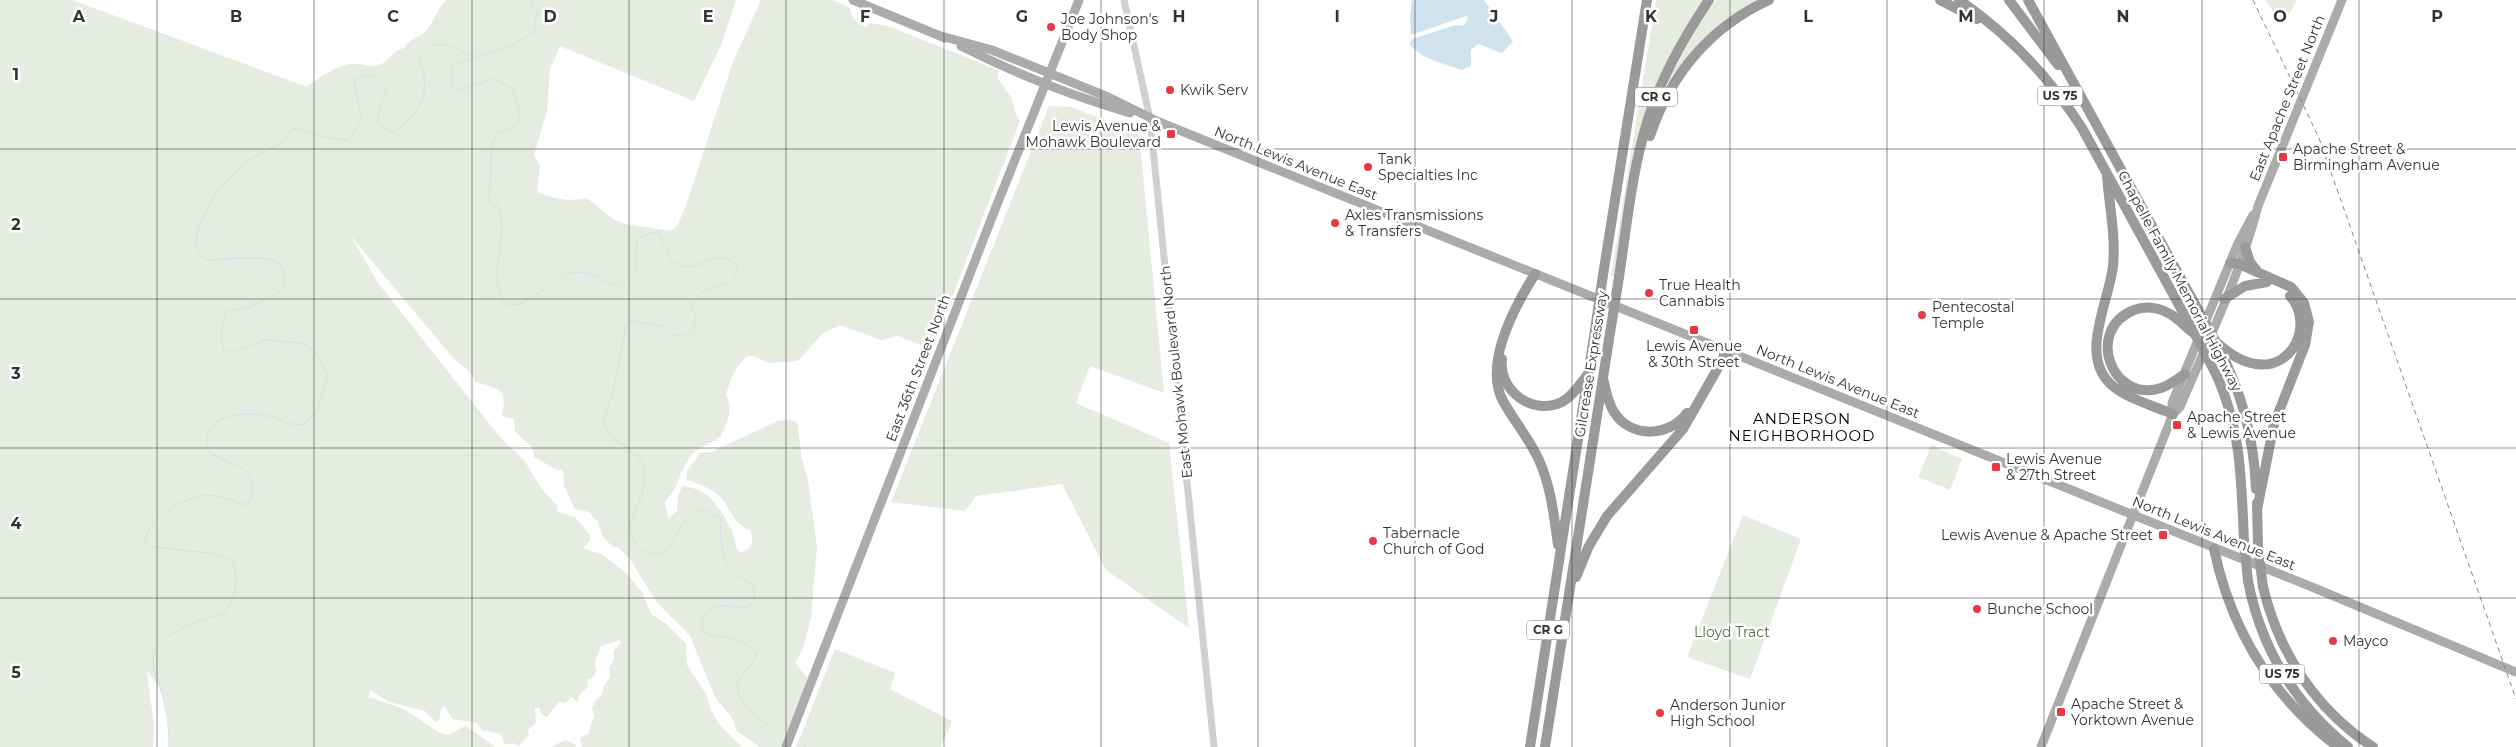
<svg xmlns="http://www.w3.org/2000/svg" width="2516" height="747" font-family="Montserrat,sans-serif">
	<style>
		.green { fill: #e6ecdf }
		.water { fill: #cfe2ee }
		.lines { fill: none; stroke-linecap: round; stroke-linejoin: round }
		.stream { stroke: #cfe2ee; stroke-width: 1 }
		.minor { stroke: #d0d0d0; stroke-width: 7 }
		.major { stroke: #ababab; stroke-width: 9 }
		.highway { stroke: #9a9a9a; stroke-width: 10 }
		.rail { stroke: #888; stroke-width: 1; stroke-dasharray: 5 4; stroke-linecap: butt }
		.highway-bridge { stroke: #9a9a9a; stroke-width: 10 }
		.grid { fill: none; stroke: #333; stroke-width: 1; stroke-opacity: 0.55 }
		.poi-dot { fill: #e63946; stroke: #fff; stroke-width: 2 }
		.labels { text-anchor: middle; stroke-width: 5; stroke-linejoin: round; paint-order: stroke }
		.shield { fill: #fff; stroke: #707070; stroke-width: 1 }
		.shield-label { font-size: 12px; font-weight: bold; fill: #333 }
		.poi-label { font-size: 14px; fill: #333; stroke: #fff; text-anchor: start }
		.street-label { font-size: 14px; fill: #333; stroke: #fff }
		.park-label { font-size: 14px; fill: #56703f; stroke: #fff }
		.neighbourhood-label { font-size: 15px; letter-spacing: 1px; fill: #000; stroke: #fff }
		.grid-label { font-size: 16px; text-anchor: middle; font-weight: bold; fill: #333; stroke: #fff; stroke-width: 5; stroke-linejoin: round; paint-order: stroke }
	</style>
	<rect width="100%" height="100%" fill="#fff"/>
	<path class="green" d="M0,0H72L307,87C319,78 341,62 356,64C364,64 372,68 379,65C391,61 390,51 404,48C409,39 419,38 426,31C434,21 437,9 446,0H736L721,45L694,101L560,46L550,69L547,111L534,155L540,165L537,192C554,199 569,202 587,198L613,219L625,224L671,231L678,224L685,208L733,62L761,0H832L850,8C852,18 856,22 866,27L871,23L888,26L998,70V79L1011,97L1016,115L1020,121L934,344L930,346L921,345L897,336L881,340L840,325L823,333L798,361L769,363L754,356H747C735,367 730,380 726,395C734,409 727,424 720,437C714,441 709,443 703,446C686,455 682,472 675,488C666,506 662,495 669,518L677,511L678,497L682,486C709,488 721,509 732,531C736,539 734,545 739,552C752,552 755,540 750,530C733,525 732,510 721,498C713,489 697,482 686,480L687,471L700,453L711,452L778,421L788,420L797,422L802,459L808,480L817,547L811,618L803,648L795,663L808,679L781,747H760L737,731L731,716L716,699L689,634L657,603L632,562L619,548L612,546L603,537L598,522L589,512L575,509L564,486L563,470H557L534,457C534,444 523,441 515,431L514,419L502,416L504,402L503,395L498,389L476,382L468,370L454,359L350,235L379,284L499,436L524,460L541,488L557,506V511L576,518L590,535V541L583,548L603,555L626,573L642,592L651,614L667,624L686,644L687,665L706,694L711,710L720,725L742,747H582L580,738L588,734L594,716L592,708L596,700L602,694L604,686L610,677L609,668L614,659V650L621,643L620,640L601,646L594,664C598,673 595,673 590,680L587,678L588,686L579,696L578,702L571,697L565,703L559,702L547,717L542,715L539,708H535L536,723L528,730L529,735L518,746L513,743L505,745L501,734L482,730L477,723L453,719L444,706L441,709L439,721L435,722L425,711L389,702L370,690L369,697L404,709L440,733L448,735L466,726L495,747H169C169,717 168,694 147,671L154,727L153,747H0Z
		M1656,0H1705L1659,78L1615,276H1611Z
		M1716,0H1763L1739,13L1670,83L1667,82L1700,22Z
		M2266,0H2297L2282,26Z
		M1049,106L1071,107L1139,133L1164,393L1090,366L1076,403L1169,443L1189,628L1106,570L1062,484L976,496L965,511L891,502Z
		M1932,444L1939,449L1962,459L1950,490L1918,477Z
		M1743,515L1801,539L1750,679L1687,657Z
		M835,649L895,673L890,689L952,721L941,747H796Z
		M565,740L575,744L576,747H551Z"/>
	<path class="water" d="M1412,0H1484L1513,41L1502,53L1478,44L1471,50V66L1462,70C1445,64 1420,59 1410,44L1412,39L1456,25L1463,26L1468,19L1467,16L1460,18L1411,35L1410,17Z"/>
	<g class="lines">
		<path class="stream" d="M531,0L537,13L534,32L513,45L452,65V84L457,91L494,79L513,89C515,99 526,121 513,128C509,130 502,130 497,132L492,144L489,200L493,205H497C513,235 483,276 506,304L518,305C527,298 536,295 545,289C556,281 555,276 571,273C604,267 608,303 636,270L635,254L638,239L650,233H659L671,261C676,263 685,268 690,267C710,263 717,250 737,264C737,288 723,283 708,289C700,292 695,299 691,305L696,315L693,331L683,336L673,335L665,327L634,321L626,326L615,383L603,422C614,444 615,438 632,451C657,470 638,505 629,527C634,545 642,557 663,553C676,540 680,523 694,511L705,510L721,518C720,538 720,564 739,577C744,580 750,582 755,587L754,600L749,607C727,609 705,596 701,627L706,634C725,638 743,637 757,653C755,662 747,668 741,676C726,699 762,721 778,733
			M801,742L806,747
			M169,747C169,725 166,707 160,686C158,679 154,671 153,663C151,633 203,619 225,613C237,596 238,581 233,561L217,554L153,547L145,542C147,516 190,492 214,496C224,497 234,501 244,505L251,500C261,466 231,466 210,453C206,445 205,436 211,428C221,412 255,412 272,417C285,420 290,427 305,424L317,410L328,375L315,352L303,343L264,340L233,353L223,350L221,336L225,313L230,310L248,308L284,289C284,281 285,271 281,265C273,253 222,260 207,260L200,255L196,246L197,231L217,190L250,159L280,144L293,128C312,132 329,140 349,140L362,120L354,81C367,70 380,75 387,90C382,108 366,123 393,133C418,116 434,91 419,61C433,33 450,47 473,57"/>
		<path class="minor" d="M1124,0L1150,119L1214,747"/>
		<path class="major" d="M853,0L945,38
			M941,36L992,50L1108,97L1159,122L2312,587L2516,672
			M961,46C1014,73 1073,96 1130,113
			M2173,414L2172,403L2238,243L2253,215
			M786,747L994,212L1079,0
			M2041,747L2173,414L2180,407C2207,343 2241,273 2258,206L2342,0"/>
		<path class="highway" d="M1940,0L1977,19
			M1959,0C2009,34 2049,77 2082,128L2196,336
			M2009,0L2058,65
			M2028,0L2191,297
			M1650,136C1670,75 1710,27 1769,0
			M2107,175C2109,206 2116,235 2113,266C2109,303 2077,358 2114,387C2131,400 2154,406 2173,414
			M2245,247L2250,262L2257,271
			M2230,263L2239,264L2291,287L2304,303L2309,322L2305,345L2274,424L2257,510
			M1535,274C1515,306 1483,364 1503,401C1514,421 1529,438 1539,460C1551,487 1554,516 1558,545
			M1603,275L1647,0
			M1619,277C1627,224 1632,170 1648,119C1662,76 1684,37 1709,0
			M2224,299L2245,286L2267,282
			M2216,342C2228,352 2240,362 2256,364C2294,370 2314,323 2290,296
			M2217,345C2242,391 2254,437 2256,489
			M1502,359C1498,391 1533,416 1562,402C1573,396 1580,384 1588,374
			M2185,374C2177,379 2170,385 2161,388C2112,404 2084,330 2134,310C2145,306 2158,307 2168,313C2177,317 2184,326 2192,332
			M2217,376C2242,433 2241,481 2244,541
			M1604,382C1606,392 1608,403 1614,412C1631,439 1669,437 1687,413
			M2257,503L2258,547
			M2214,549C2231,630 2272,697 2338,747
			M1576,577L1589,546L1607,516L1683,429L1723,359L1725,350
			M2248,581C2261,649 2294,703 2348,747
			M2263,587C2279,653 2316,710 2373,747
			M1530,747L1595,330
			M1545,747L1610,333"/>
		<path class="rail" d="M2253,0L2319,138L2516,699"/>
		<path class="highway-bridge" d="M2191,297L2216,342
			M1595,330L1603,275
			M1610,333L1619,277
			M2196,336L2217,376
			M2244,541L2248,581
			M2258,547L2263,587"/>
	</g>
	<path class="grid" d="M157,0V747M314,0V747M472,0V747M629,0V747M786,0V747M944,0V747M1101,0V747M1258,0V747M1415,0V747M1572,0V747M1730,0V747M1887,0V747M2044,0V747M2202,0V747M2359,0V747M0,149H2516M0,299H2516M0,448H2516M0,598H2516"/>
	<g class="poi-dot">
		<circle cx="1051" cy="27" r="5"/>
		<circle cx="1170" cy="90" r="5"/>
		<rect x="1166" y="129" width="10" height="10" rx="2.5"/>
		<rect x="2278" y="152" width="10" height="10" rx="2.5"/>
		<circle cx="1368" cy="167" r="5"/>
		<circle cx="1335" cy="223" r="5"/>
		<circle cx="1649" cy="293" r="5"/>
		<circle cx="1922" cy="315" r="5"/>
		<rect x="1689" y="325" width="10" height="10" rx="2.5"/>
		<rect x="2172" y="420" width="10" height="10" rx="2.5"/>
		<rect x="1991" y="462" width="10" height="10" rx="2.5"/>
		<rect x="2158" y="530" width="10" height="10" rx="2.5"/>
		<circle cx="1373" cy="541" r="5"/>
		<circle cx="1977" cy="609" r="5"/>
		<circle cx="2333" cy="641" r="5"/>
		<rect x="2056" y="707" width="10" height="10" rx="2.5"/>
		<circle cx="1660" cy="713" r="5"/>
	</g>
	<g class="labels">
		<g class="shield">
			<rect x="2037.5" y="86.5" width="45" height="19" rx="4"/>
			<rect x="1635" y="87.5" width="42" height="19" rx="4"/>
			<rect x="1527" y="620.5" width="42" height="19" rx="4"/>
			<rect x="2259.5" y="664.5" width="45" height="19" rx="4"/>
		</g>
		<g class="shield-label">
			<text x="2060" y="100">US 75</text>
			<text x="1656" y="101">CR G</text>
			<text x="1548" y="634">CR G</text>
			<text x="2282" y="678">US 75</text>
		</g>
		<g class="poi-label">
			<text x="1061" y="24">Joe Johnson's<tspan x="1061" dy="16">Body Shop</tspan></text>
			<text x="1180" y="95">Kwik Serv</text>
			<text x="1161" y="131" text-anchor="end">Lewis Avenue &amp;<tspan x="1161" dy="16">Mohawk Boulevard</tspan></text>
			<text x="2293" y="154">Apache Street &amp;<tspan x="2293" dy="16">Birmingham Avenue</tspan></text>
			<text x="1378" y="164">Tank<tspan x="1378" dy="16">Specialties Inc</tspan></text>
			<text x="1345" y="220">Axles Transmissions<tspan x="1345" dy="16">&amp; Transfers</tspan></text>
			<text x="1659" y="290">True Health<tspan x="1659" dy="16">Cannabis</tspan></text>
			<text x="1932" y="312">Pentecostal<tspan x="1932" dy="16">Temple</tspan></text>
			<text x="1694" y="351" text-anchor="middle">Lewis Avenue<tspan x="1694" dy="16">&amp; 30th Street</tspan></text>
			<text x="2187" y="422">Apache Street<tspan x="2187" dy="16">&amp; Lewis Avenue</tspan></text>
			<text x="2006" y="464">Lewis Avenue<tspan x="2006" dy="16">&amp; 27th Street</tspan></text>
			<text x="1383" y="538">Tabernacle<tspan x="1383" dy="16">Church of God</tspan></text>
			<text x="2153" y="540" text-anchor="end">Lewis Avenue &amp; Apache Street</text>
			<text x="1987" y="614">Bunche School</text>
			<text x="2343" y="646">Mayco</text>
			<text x="2071" y="709">Apache Street &amp;<tspan x="2071" dy="16">Yorktown Avenue</tspan></text>
			<text x="1670" y="710">Anderson Junior<tspan x="1670" dy="16">High School</tspan></text>
		</g>
		<g class="street-label">
			<text transform="translate(2287 98) rotate(-68)" y="5">East Apache Street North</text>
			<text transform="translate(1296 163) rotate(22)" y="5">North Lewis Avenue East</text>
			<text transform="translate(2180 281) rotate(62)" y="5">Chapelle Family Memorial Highway</text>
			<text transform="translate(1591 364) rotate(-81)" y="5">Gilcrease Expressway</text>
			<text transform="translate(918 368) rotate(-69)" y="5">East 36th Street North</text>
			<text transform="translate(1176 372) rotate(-96)" y="5">East Mohawk Boulevard North</text>
			<text transform="translate(1838 381) rotate(22)" y="5">North Lewis Avenue East</text>
			<text transform="translate(2214 533) rotate(22)" y="5">North Lewis Avenue East</text>
		</g>
		<g class="park-label">
			<text x="1732" y="637">Lloyd Tract</text>
		</g>
		<g class="neighbourhood-label">
			<text x="1802" y="424">ANDERSON<tspan x="1802" dy="17">NEIGHBORHOOD</tspan></text>
		</g>
	</g>
	<g class="grid-label">
		<text x="79" y="22">A</text>
		<text x="236" y="22">B</text>
		<text x="393" y="22">C</text>
		<text x="550" y="22">D</text>
		<text x="708" y="22">E</text>
		<text x="865" y="22">F</text>
		<text x="1022" y="22">G</text>
		<text x="1179" y="22">H</text>
		<text x="1337" y="22">I</text>
		<text x="1494" y="22">J</text>
		<text x="1651" y="22">K</text>
		<text x="1808" y="22">L</text>
		<text x="1966" y="22">M</text>
		<text x="2123" y="22">N</text>
		<text x="2280" y="22">O</text>
		<text x="2437" y="22">P</text>
		<text x="16" y="80">1</text>
		<text x="16" y="230">2</text>
		<text x="16" y="379">3</text>
		<text x="16" y="529">4</text>
		<text x="16" y="678">5</text>
	</g>
</svg>
